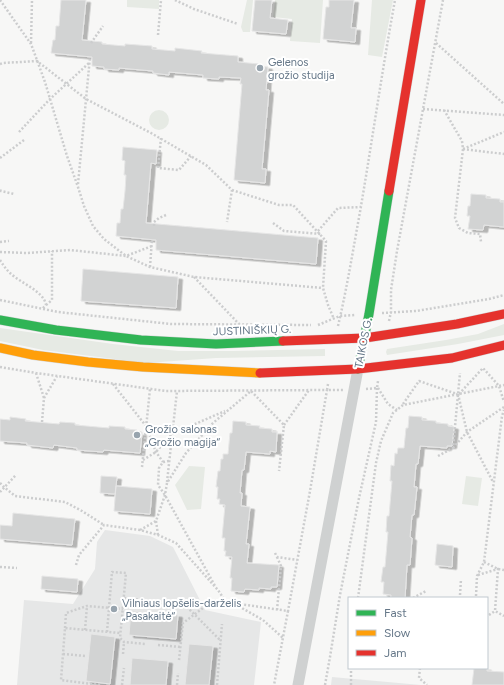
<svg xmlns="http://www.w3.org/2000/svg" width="504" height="685" font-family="Figtree,sans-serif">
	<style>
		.built { fill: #e6e7e7 }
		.green { fill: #e6eae4 }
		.building { fill: #d2d3d3; stroke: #e6e6e6; filter: url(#shadow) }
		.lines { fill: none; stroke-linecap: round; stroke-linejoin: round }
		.fast-casing { stroke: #d4d5d6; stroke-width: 10 }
		.slow-casing { stroke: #d4d5d6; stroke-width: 10 }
		.jam-casing { stroke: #d4d5d6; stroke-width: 10 }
		.path { stroke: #cccdce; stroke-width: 2.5; stroke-dasharray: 2 2; stroke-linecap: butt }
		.street { stroke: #cfd1d1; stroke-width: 11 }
		.fast { stroke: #30b455; stroke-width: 9 }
		.slow { stroke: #ff9f0a; stroke-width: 9 }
		.jam { stroke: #e5322d; stroke-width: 9 }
		.poi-dot { fill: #98a4ae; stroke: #fff; stroke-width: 1.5 }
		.labels { text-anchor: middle; stroke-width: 4; stroke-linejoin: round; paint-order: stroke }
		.poi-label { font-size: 11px; fill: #657788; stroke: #fff; text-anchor: start }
		.street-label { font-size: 11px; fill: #657788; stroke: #fff }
	</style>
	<defs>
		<filter id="shadow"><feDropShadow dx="4.5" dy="2.5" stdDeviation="0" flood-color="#0004"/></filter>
	</defs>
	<rect width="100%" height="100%" fill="#f7f7f6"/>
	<path class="built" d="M105,530L150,536L173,547L205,610L261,622L254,685H17L24,600L73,604L95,569L97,542Z
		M332,677L421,685H331Z"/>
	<path class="green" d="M127,0H159V9L127,7Z
		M247,0H253L250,32H243L241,27Z
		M275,0H323L320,43L290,41L292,19L273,17Z
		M372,0H393L382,57L368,55Z
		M149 120a10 10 0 1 1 20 0a10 10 0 1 1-20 0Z
		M504,324V335L458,344L387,355L386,352L387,349L446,340L478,334Z
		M0,328L113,344L178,351H233L325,349V356L216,358L146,363L43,350L0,341Z
		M189,466L205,467L201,509L187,510L175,485Z
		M466,476L482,478L478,506L462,504Z"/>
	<path class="building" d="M61,0H86L82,40L102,42V44L125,46V44L152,46V49L175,51V48L202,51L201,53L238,56V62L259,64V66L268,67L266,90H269L262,169H266L265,183L234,180L242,84H240L241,78L219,77V79L203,78V75L169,72V75L153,73V71L119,68V70L104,69V67L92,66V57L51,53L53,40H55L56,26H59Z
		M255,0H272L270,18L288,20L286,34L252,31Z
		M329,0H354L351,28H356L355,42L323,39L326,7H329Z
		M123,147L157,150L156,164L151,163L146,223L318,238L316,264L156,250V240L116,236L117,223H120L121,209H123L125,191L126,175H124L125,161L122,160Z
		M471,194L486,195V198L500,199V202H504V227L484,225L483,230L468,229L470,216H467L468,206H470Z
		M83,269L178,277L176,308L81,301Z
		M409,416L422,417V420L436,421V423L448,424V426L454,427L452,446H447V448L420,446L418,464H416L414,487H417L414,515H412L410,537L412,538L410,565H407L405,598H391V595L383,594L384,582H381L383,567H385L388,532H386L387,516H389L392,481H390L391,465L394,466L395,453L397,454L398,448H404L406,428H408Z
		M10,417L26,419L25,421L59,424L60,422L75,423V425L109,428V426L125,427V429L137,430V433H142L140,453L104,450L103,452L77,450V448L54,445L53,448L27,445V443L0,441V419L10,420Z
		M233,421L246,422V425L260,426L259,428L272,429V432H277L276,452L270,451V454L246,452L244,470H242L240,493H242L241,506L250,507L246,544H249L247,563L279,565L277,587H271V589L259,588V590L245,589L244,592L231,591L232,578H230L232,557L225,556L226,551H224L225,538H222L225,505L219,504L220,499H217L218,487H216L218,471H220L221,459H223V454H228L230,433H232Z
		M101,476L117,477L115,494L100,493Z
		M116,486L152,489L150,514L114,511Z
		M13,513L75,519L72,545L0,539V525L12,526Z
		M437,544L453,546L452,567L435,565Z
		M42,576L78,579L77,592L41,589Z
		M131,611L178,615L176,639L129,635Z
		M91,634L115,637L110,684L86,681Z
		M189,644L213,646L209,685H185Z
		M132,658L168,661L166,685H130Z
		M474,668H487V671L504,672V685H472Z"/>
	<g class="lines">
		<g class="fast-casing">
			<path id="fast" d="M0,320L56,330L141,340L216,344L283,341
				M358,369L369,314L389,191"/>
		</g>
		<g class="slow-casing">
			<path id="slow" d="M0,348L33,355L88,362L143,367L260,373"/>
		</g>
		<g class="jam-casing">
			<path id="jam" d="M389,191L421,0
				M283,341L365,338L457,324L504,314
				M260,373L358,369L452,358L504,345"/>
		</g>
		<path class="path" d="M0,0L31,44L45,82L67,156L78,187L84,206L93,226L104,239L126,256L150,267L194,277L323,288
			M175,0L194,9L238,24
			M158,35L161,0
			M31,43L32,0
			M91,43L103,26
			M436,43L504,104
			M0,64L3,63L37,61L86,99L151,133L206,165L232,190L227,222
			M423,109L504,115
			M444,110L462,141L463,149L455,218L459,228L468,233L480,234L481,242
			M19,132L50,99L89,63
			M161,138L158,168L179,170L191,156
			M463,149L504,132
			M463,149L504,154
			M0,158L24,140
			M78,184L90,57
			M0,190L1,191L14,194
			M232,190L279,205H293L326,241L323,288L328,305L334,319
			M273,223L284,231L321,234
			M154,226V222L159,218L166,215
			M318,231L338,208L361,207
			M0,242L9,241
			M0,252L27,253L70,250L126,256L152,246
			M0,260C3,265 6,269 10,273C20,283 44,291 46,305L42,309
			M150,267L152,239
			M194,277L240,325
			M0,300L58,312L171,324L311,325
			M46,305L52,300V251
			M382,313L416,311L489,299L504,295
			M389,321L391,312V290L397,251L443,0
			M318,325L340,316L355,315
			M338,326C347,288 353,250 360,212C372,142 382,71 395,0
			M0,367L36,373L166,391L327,390L310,491L288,611
			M36,373L44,398
			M113,384L146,426L156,452L163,462
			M328,384L327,390H343
			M378,388L388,404L397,410
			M366,389L377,388L378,381
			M458,394L467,432L493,482
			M459,394L483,368L499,386L504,402
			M403,404L419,381L457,394
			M42,422L44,398L57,376
			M284,425L309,390
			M453,448L467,432L504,407
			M438,456L453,448L460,373
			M143,460L156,452L172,434L225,411
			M169,461L163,462L159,468L158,485L165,495L215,586
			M142,467L150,389
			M167,482L177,391
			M0,483L4,487L15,496L65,502L82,511L104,525
			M0,492L16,475
			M156,521L158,535
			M140,530L156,521L165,495L167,483L186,453L213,423L251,391L284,425L279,471
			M275,553L277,557L297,560
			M484,562L498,569L504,570
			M76,565L79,555L104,525L140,530L158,535L176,543L218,590L226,602L288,611L274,685
			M0,567L17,568
			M478,575L498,569L495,611L504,616
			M460,595L461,579
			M476,596L477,576L484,562L502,416L504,410
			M124,598L185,605L221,641
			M358,598L376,463L381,441L393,413L403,405L504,385
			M413,598L426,591
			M231,604L240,607L263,620L283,638
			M277,610L281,566L277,557
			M489,615L495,611
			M65,628L66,613L87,606L123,609
			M85,630L87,606
			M107,632L112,572L126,573L120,638L124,642L146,644
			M158,645L181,647
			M63,654L86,656
			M123,654L124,642
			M179,660L183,623L207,605L215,601L226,602
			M420,668L419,678L427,685
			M100,685L61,680L65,628L120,633
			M122,685L124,668
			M177,685L178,673
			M217,685L222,624
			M325,685L330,657L340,595L359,498L376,422L377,388
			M351,685V668"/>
		<path class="street" d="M298,685L358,369"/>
		<use href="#fast" class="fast"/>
		<use href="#slow" class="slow"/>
		<use href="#jam" class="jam"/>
	</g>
	<g class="poi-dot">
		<circle cx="260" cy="68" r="4"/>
		<circle cx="137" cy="435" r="4"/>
		<circle cx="114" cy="609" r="4"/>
	</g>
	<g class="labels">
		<g class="poi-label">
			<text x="268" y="66">Gelenos<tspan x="268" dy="13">grožio studija</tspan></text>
			<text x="145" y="433">Grožio salonas<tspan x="145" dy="13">„Grožio magija“</tspan></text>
			<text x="122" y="607">Vilniaus lopšelis-darželis<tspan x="122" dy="13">„Pasakaitė“</tspan></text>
		</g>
		<g class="street-label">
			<text transform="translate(252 330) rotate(-2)" y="4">JUSTINIŠKIŲ G.</text>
			<text transform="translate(363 343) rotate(-79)" y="4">TAIKOS G.</text>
		</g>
	</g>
	<rect x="348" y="597" width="140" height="72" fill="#ffffff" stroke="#c1c9cf"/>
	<rect x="356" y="610" width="20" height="6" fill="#30b455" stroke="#c1c9cf"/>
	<text x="384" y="617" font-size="12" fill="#657788">Fast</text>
	<rect x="356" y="630" width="20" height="6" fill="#ff9f0a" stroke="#c1c9cf"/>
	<text x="384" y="637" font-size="12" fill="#657788">Slow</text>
	<rect x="356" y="650" width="20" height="6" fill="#e5322d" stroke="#c1c9cf"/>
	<text x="384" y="657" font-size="12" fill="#657788">Jam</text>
</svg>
